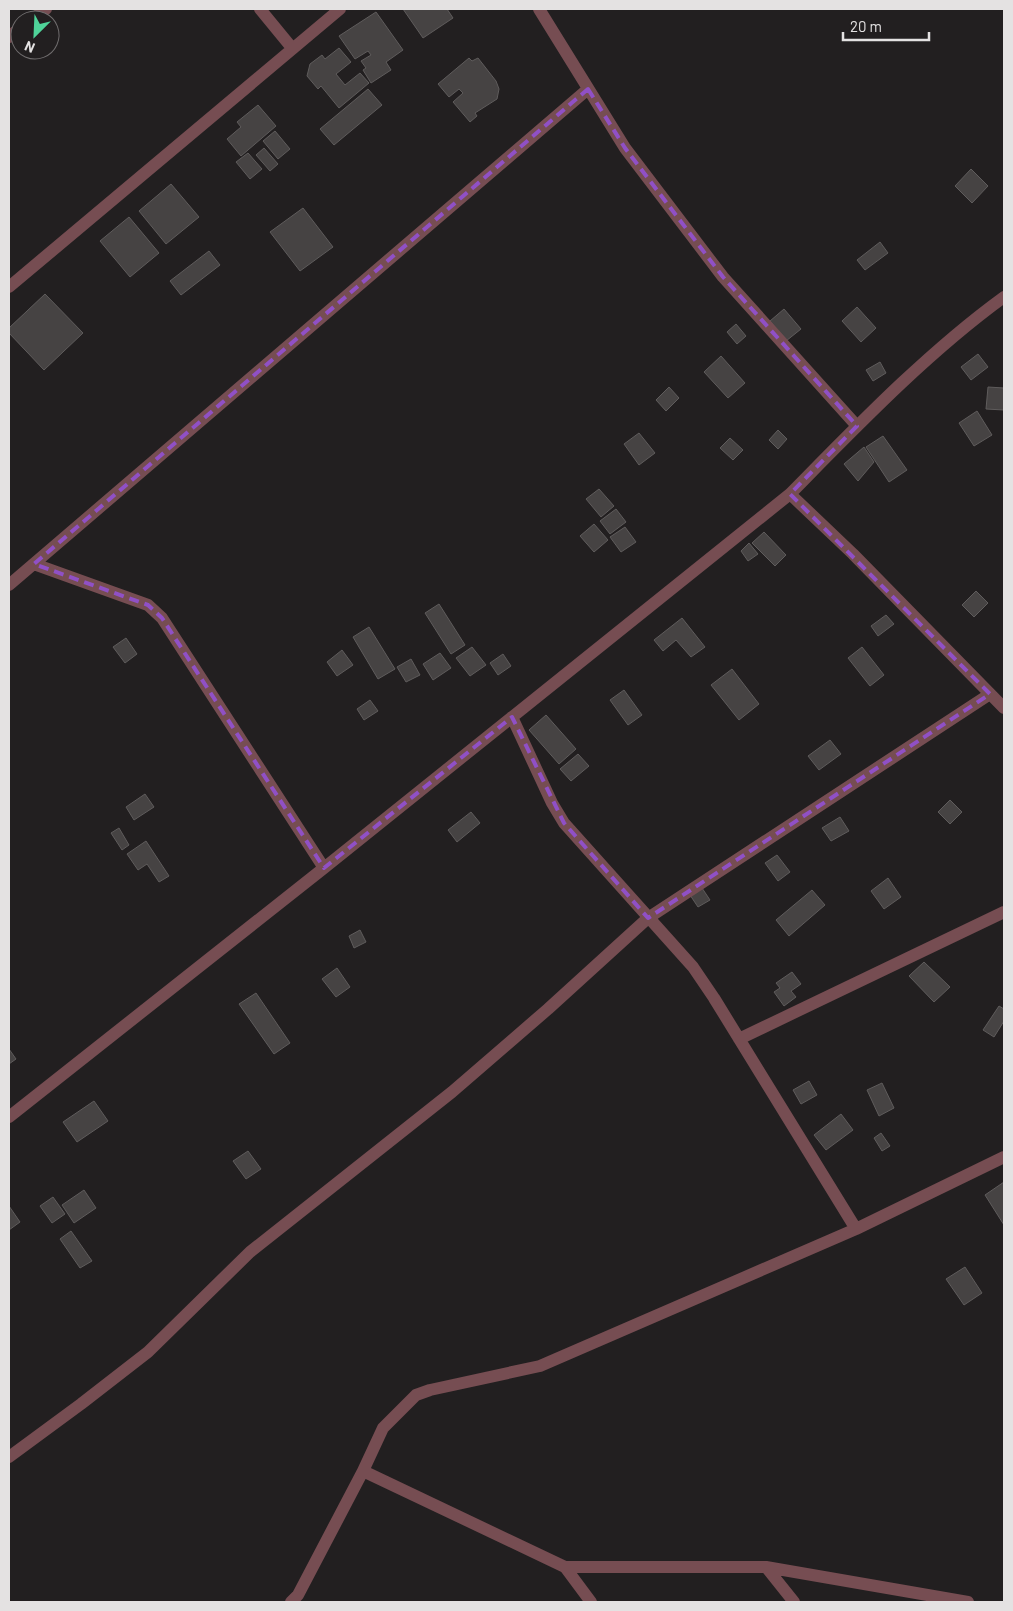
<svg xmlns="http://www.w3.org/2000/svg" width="1013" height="1611" font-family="Barlow,sans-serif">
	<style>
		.building { fill: #464343; stroke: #5f5c5c }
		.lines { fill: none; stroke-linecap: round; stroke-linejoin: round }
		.street { stroke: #764d52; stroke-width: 12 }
		.marked { fill: none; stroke: #9050c6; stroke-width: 4; stroke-dasharray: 10 6; stroke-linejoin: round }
	</style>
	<rect width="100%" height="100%" fill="#221f20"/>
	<path class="building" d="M403,9H447L453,18L423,38Z
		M376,12L403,50L386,62L391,70L371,83L363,70L366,68L361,61L371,55L368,51L355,59L339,36Z
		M339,48L351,62L336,74L345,85L360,73L369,83L339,108L321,86L318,89L307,76L310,64L322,55L325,59Z
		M469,58L472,61L478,58L496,81L499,89L497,99L475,113L477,116L470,122L453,102L463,93L459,89L449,97L438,84Z
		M368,89L382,105L334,145L320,129Z
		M258,105L276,126L241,156L227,139L241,127L237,122Z
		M275,131L290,149L278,159L263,141Z
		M264,148L278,164L270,171L256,155Z
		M248,153L262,169L250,179L236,162Z
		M971,169L988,186L972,203L955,186Z
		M171,184L199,217L166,244L139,211Z
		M303,208L333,247L300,271L270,232Z
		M129,217L159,253L130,277L100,241Z
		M880,242L888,253L865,270L857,260Z
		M209,251L220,265L181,295L170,281Z
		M45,294L83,333L44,370L9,333V328Z
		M857,307L876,328L861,342L842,321Z
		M784,309L801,329L786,341L770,321Z
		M736,324L746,336L737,344L727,332Z
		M978,354L988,367L971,380L961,367Z
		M721,356L745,383L728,398L704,372Z
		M880,362L886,373L873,381L866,370Z
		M669,387L679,398L666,411L656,400Z
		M988,387L1004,388V410L986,409Z
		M977,411L992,435L974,446L959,423Z
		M778,430L787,439L778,449L769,440Z
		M639,433L655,453L639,465L624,444Z
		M883,436L907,470L889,482L866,447Z
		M730,438L743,450L733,460L720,448Z
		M864,447L874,462L858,481L844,464Z
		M599,489L614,506L601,517L586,499Z
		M616,509L626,522L610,534L600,521Z
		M594,524L608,540L594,552L580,536Z
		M625,527L636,542L621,552L610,537Z
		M764,532L786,555L775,566L752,543Z
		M749,543L758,554L748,561L741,551Z
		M976,591L988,603L974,617L962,605Z
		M439,604L465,645L451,654L425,613Z
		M886,615L894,624L878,636L871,626Z
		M682,618L705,647L691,657L676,640L663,651L654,640Z
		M369,627L395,669L378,679L353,637Z
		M126,638L137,654L125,663L113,647Z
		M472,647L486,665L470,676L456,658Z
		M862,647L884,675L870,686L848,658Z
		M342,650L353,665L337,676L327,662Z
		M440,653L451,668L433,680L423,664Z
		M503,654L511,666L498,675L490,663Z
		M411,659L420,675L406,682L397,667Z
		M732,669L759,704L739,720L711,685Z
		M624,690L642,715L628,725L610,700Z
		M370,700L378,711L364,720L357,709Z
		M546,715L576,749L559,764L529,730Z
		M830,740L841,754L819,770L808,756Z
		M578,754L589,766L571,781L560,769Z
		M145,794L154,807L134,820L126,807Z
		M950,800L962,812L950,824L938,812Z
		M471,812L480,823L457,842L448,830Z
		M840,817L849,831L831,841L822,828Z
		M119,828L129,845L122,850L111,833Z
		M146,841L169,876L159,882L147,864L138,870L127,854Z
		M777,855L790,872L778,881L765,863Z
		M888,878L901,897L884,909L871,891Z
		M702,888L710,900L698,907L690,895Z
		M812,890L825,905L789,936L776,920Z
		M360,930L366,942L354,948L349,936Z
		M924,962L950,987L934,1002L909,976Z
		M337,968L350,987L336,997L322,979Z
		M792,972L801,984L791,991L796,997L784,1006L774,992L780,988L776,983Z
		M256,993L290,1043L274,1054L239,1004Z
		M999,1006L1004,1009V1021L994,1037L983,1030Z
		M9,1049L16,1059L9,1064Z
		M809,1081L817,1095L801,1104L793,1090Z
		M882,1083L894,1108L879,1116L867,1090Z
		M94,1101L108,1121L77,1142L63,1122Z
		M841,1114L853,1130L826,1150L814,1135Z
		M881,1133L890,1146L882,1151L874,1138Z
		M248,1151L261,1169L246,1179L233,1161Z
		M1004,1182V1225L985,1195Z
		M84,1190L96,1208L74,1223L62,1205Z
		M53,1197L65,1214L52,1223L40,1206Z
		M9,1206L20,1222L9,1230Z
		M71,1231L92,1261L80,1268L60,1239Z
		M965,1267L982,1293L964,1305L946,1279Z"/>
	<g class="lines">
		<path class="street" d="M260,9L292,48
			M539,9L625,148L723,277L857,426
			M31,20L46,9
			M9,37L20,28
			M9,287L340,9
			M790,494L853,554L1004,708
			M34,564L148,605L162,618L324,868
			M9,585L588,89
			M512,717L552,803L564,823L693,967L714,998L856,1229
			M739,1039L1004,912
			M9,1117L324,868L790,494C857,426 927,353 1004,297
			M9,1457L81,1404L148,1352L250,1252L452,1092L548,1009L648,918L990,694
			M363,1471L565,1567L591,1602
			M565,1567H766L968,1602
			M766,1567L794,1602
			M291,1602L298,1595L363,1471L383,1428L416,1395L430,1390L540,1366L856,1229L1004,1157"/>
	</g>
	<path class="marked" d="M588,89L625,148L723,277L857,426L790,494L990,694L648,918L564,823L512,717L324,868L162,618L148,605L34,564Z"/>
	<rect width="1013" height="1611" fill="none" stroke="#e4e2e2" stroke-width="20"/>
	<g transform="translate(35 35) rotate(204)"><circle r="24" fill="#221f20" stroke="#706d6e"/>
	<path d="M0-4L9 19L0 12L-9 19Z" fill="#4fd399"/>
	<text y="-8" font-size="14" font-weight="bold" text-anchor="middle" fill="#e4e2e2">N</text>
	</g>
	<path d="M843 32v8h86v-8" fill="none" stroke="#e4e2e2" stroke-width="2.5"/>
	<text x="850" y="32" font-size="15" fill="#e4e2e2" stroke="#221f20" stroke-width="4" paint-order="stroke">20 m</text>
</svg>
